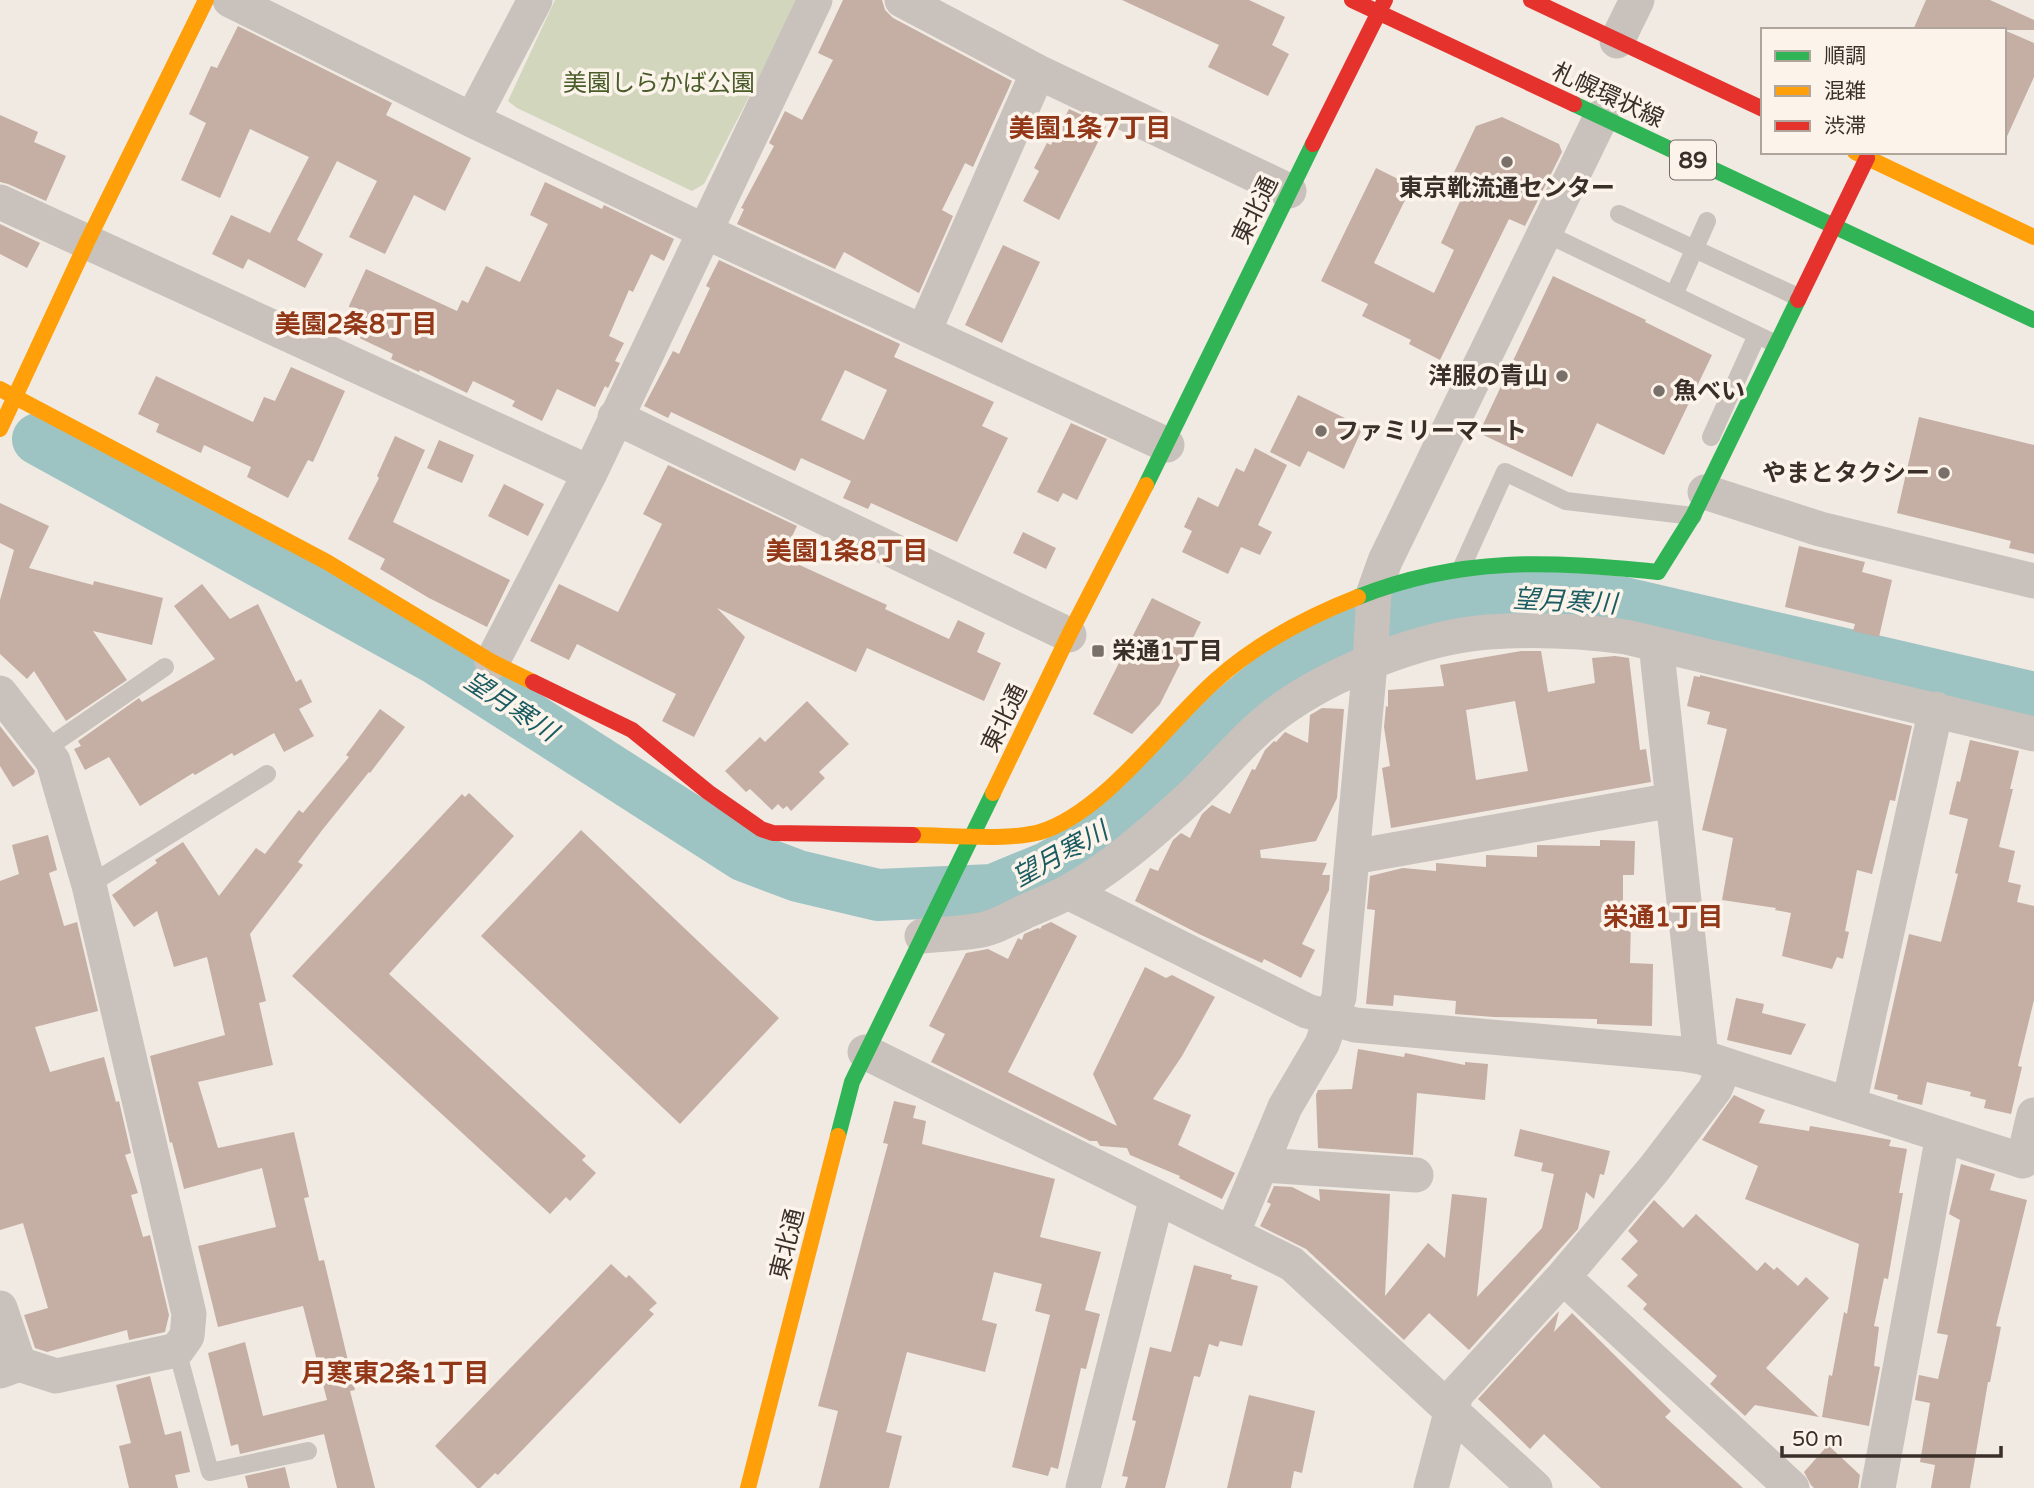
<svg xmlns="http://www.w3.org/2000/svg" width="2034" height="1488" font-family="'Varela Round','Noto Sans JP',sans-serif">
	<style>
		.green { fill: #d1d6bc }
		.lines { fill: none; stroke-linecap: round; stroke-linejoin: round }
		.river { stroke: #9dc3c3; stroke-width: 52 }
		.building { fill: #c5aea3; fill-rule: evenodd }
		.lane { stroke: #c9c2bc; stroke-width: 18 }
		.street { stroke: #c9c2bc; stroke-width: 35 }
		.fast { stroke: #30b455; stroke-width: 16 }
		.slow { stroke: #ff9f0a; stroke-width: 16 }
		.jam { stroke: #e5322d; stroke-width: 16 }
		.poi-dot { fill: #7a706a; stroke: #fcf4eb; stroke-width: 2.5 }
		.labels { text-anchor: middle; stroke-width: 7; stroke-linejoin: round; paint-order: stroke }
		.shield { fill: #fcf4eb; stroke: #756a63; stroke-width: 2 }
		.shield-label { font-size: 23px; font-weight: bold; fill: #3b2f29 }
		.park-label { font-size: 24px; fill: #495c2a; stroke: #fcf4eb }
		.street-label { font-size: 24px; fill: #3b2f29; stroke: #fcf4eb }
		.poi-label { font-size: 24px; font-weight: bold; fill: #3b2f29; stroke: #fcf4eb; text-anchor: start }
		.neighbourhood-label { font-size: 26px; font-weight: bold; fill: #923819; stroke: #fcf4eb }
		.water-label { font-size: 26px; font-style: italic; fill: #1a5c61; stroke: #fcf4eb }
	</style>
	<rect width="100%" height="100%" fill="#f0eae3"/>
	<path class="green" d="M555,0H799L704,184L692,191L517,108L508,101Z"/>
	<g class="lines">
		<path class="river" d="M38,439L437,659L745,856L798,876L878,895L993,890L1049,867L1088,845L1143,803L1227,715L1284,668L1351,633L1393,618L1462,601L1513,596L1571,598L1624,603L2034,698"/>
	</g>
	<path class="building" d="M843,0H882L885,10L893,18L1012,81L973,167L965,163L942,210L953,216L919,293L844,252L835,269L737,224L744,209L741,208L774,146L769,143L785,111L802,120L833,60L818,53Z
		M1122,0H1249L1285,17L1272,45L1289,54L1268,96L1208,67L1219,45Z
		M1926,0H1990L2034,20V30H2004L2034,43V77L2004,143V30H1913Z
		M238,26L392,103L386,115L471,158L445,211L414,195L385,254L349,237L377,181L337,161L297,240L323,254L305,288L248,259L243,269L212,254L231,215L270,233L309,157L250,129L220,198L181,180L206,123L189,114L211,66L217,68Z
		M1069,109L1106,126L1059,220L1023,201L1039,171L1034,168L1047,143L1051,145Z
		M0,115L38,132L34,142L66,156L46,201L8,184L0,182Z
		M1502,117L1559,144L1562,152L1525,226L1509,219L1440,360L1409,344L1411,340L1362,316L1368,304L1321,281L1376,168L1412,186L1374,263L1434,293L1454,250L1441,243L1462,197L1446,189L1476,126Z
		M545,182L602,209L604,205L674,239L664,261L651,254L633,292L629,290L609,336L624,343L615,361L620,363L608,388L605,386L595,407L557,389L542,421L512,406L515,401L473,381L467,393L420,370L419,372L391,359L393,354L353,335L358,325L349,306L366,269L457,311L462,300L468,303L486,266L520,282L548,224L530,215Z
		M0,224L40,243L27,268L0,254Z
		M1003,245L1040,262L1002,343L965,325Z
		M719,260L900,344L894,357L994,402L982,426L1008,438L957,542L871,503L868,509L843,498L851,481L801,458L795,471L671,412L668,418L644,406L673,351L679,354L710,288L706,286ZM845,370L887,390L864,440L821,420Z
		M1553,276L1646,320L1645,322L1712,355L1664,455L1597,423L1572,477L1479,433Z
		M291,367L345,391L313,462L308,460L288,498L247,477L251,467L204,445L201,453L156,432L159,424L138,414L156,376L253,422L264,397L275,401Z
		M1298,395L1363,427L1344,469L1308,451L1300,467L1270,452Z
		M1919,417L2034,445V554L2009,548L2011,541L1897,513Z
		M1071,423L1107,439L1077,500L1063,493L1058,502L1037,492Z
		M395,436L425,450L393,522L510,580L487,627L429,598L380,569L385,559L348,539L379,478L377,476Z
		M439,440L474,455L462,483L427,468Z
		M1255,448L1287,465L1258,525L1272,532L1260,555L1241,547L1228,574L1182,552L1192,531L1184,527L1198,497L1218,507L1236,468L1244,472Z
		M668,465L797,526L782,557L887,605L885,609L949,639L958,620L985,633L977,652L1001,663L984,701L867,648L856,672L717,608L745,637L694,737L662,721L676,694L577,644L569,660L530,641L559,584L618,612L662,524L643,514Z
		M504,484L544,504L528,536L488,516Z
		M0,503L49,526L29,568L93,585L94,581L163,598L152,645L93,631L127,680L66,721L34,671L27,679L0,654V600L14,550L0,543Z
		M1023,532L1056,548L1046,569L1013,553Z
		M1799,546L1865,562L1862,572L1892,580L1879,637L1853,631L1855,624L1785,607Z
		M202,584L230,619L258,604L296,682L301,679L312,702L299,709L314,736L284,752L274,733L234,756L232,753L195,775L193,773L140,806L109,757L85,770L74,749L81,746L78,741L139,698L142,702L215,659L174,606Z
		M1152,598L1201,622L1160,704L1132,734L1093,714Z
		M1521,651H1541L1548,692L1595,683L1592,658L1615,656L1629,658L1640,750L1646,749L1651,782L1391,828L1382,768L1390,766L1384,727L1386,706L1388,707V690L1444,686L1440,665ZM1515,701L1528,771L1476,780L1466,710Z
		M1700,675L1912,726L1895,801L1890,800L1872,874L1857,870L1845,931L1849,932L1843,959L1837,957L1832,969L1782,956L1791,913L1775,910L1776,908L1722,900L1733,838L1702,830L1727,729L1707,724L1710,712L1687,706L1694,676L1700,677Z
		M807,701L849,744L819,772L825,778L791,811L787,806L783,809L778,804L772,810L750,789L746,792L725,771L760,737L765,742Z
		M1322,708L1344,709L1337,798L1316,841L1260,850L1261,858L1327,863L1322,875H1330L1329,890L1302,944L1315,950L1301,978L1264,959L1262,963L1199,934L1135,901L1150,868L1158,871L1173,840L1181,833L1190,838L1202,814L1212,805L1230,814L1252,769L1255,770L1265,750L1274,741L1276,742L1285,732L1308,743L1310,715Z
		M380,709L405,727L370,773L369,772L323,829L298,862L303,865L250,934L266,1001L259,1003L273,1065L198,1082L218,1148L294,1132L309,1197L304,1198L319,1261L324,1260L355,1390L350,1391L375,1488H337L324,1434L240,1454L238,1444L231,1446L208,1353L245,1342L263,1416L327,1400L303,1306L218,1327L198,1246L276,1227L262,1168L184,1189L172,1142L170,1143L150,1056L225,1035L207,957L174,967L157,911L134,927L112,895L157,863L155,860L183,842L219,896L256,848L265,854L299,810L303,813L349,757L346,755Z
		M0,726L35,771L34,774L13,787L0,766Z
		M1970,740L2019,751L2010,789H2013L1999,847L2015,851L2008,882L2021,885L2017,902L2034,906V1000L2018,1066L2022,1067L2011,1114L1984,1108L1986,1100L1970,1096L1971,1092L1927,1082L1922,1105L1897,1099L1898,1095L1874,1089L1909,934L1941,942L1958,874L1955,873L1968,819L1949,814L1957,781L1960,782Z
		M469,793L514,836L389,974L586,1156L582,1160L596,1173L570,1201L566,1197L550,1214L292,976L462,794L465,797Z
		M581,830L779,1018L680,1124L481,936Z
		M48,835L57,870L49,873L64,926L77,922L98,1011L35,1027L50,1072L104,1057L116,1102L119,1101L131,1153L125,1155L138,1193L131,1195L143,1237L150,1235L169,1315L165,1332L129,1340L127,1330L47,1352L35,1348L24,1315L48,1308L23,1223L0,1230V881L19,874L12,845Z
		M1600,840L1635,841L1634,875H1623V920H1631L1630,963L1653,964L1652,1026L1597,1024V1019L1494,1017L1455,1014L1456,1001L1394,995L1393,1006L1366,1004L1375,910L1367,909L1370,876L1403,868L1436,871V863L1486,867V855L1537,857V845L1600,846Z
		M1051,922L1077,936L1008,1072L1117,1126L1093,1074L1145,967L1166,978L1172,975L1215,997L1182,1056L1153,1099L1191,1115L1178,1145L1235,1173L1222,1199L1179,1178L1180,1176L1130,1155L1127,1148L1100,1146L1097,1141H1090L931,1062L945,1034L929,1026L966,953L988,949L1008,959L1018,938L1022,940L1024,934L1038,928L1040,929L1042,926Z
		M1736,998L1764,1004L1762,1013L1806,1024L1791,1055L1727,1040Z
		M1358,1049L1404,1057L1405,1053L1465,1065V1062L1488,1064L1485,1100L1417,1093L1413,1155L1318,1148L1316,1095L1318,1090L1352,1089Z
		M1734,1095L1765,1110L1759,1123L1809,1131L1810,1126L1864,1135L1891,1140L1889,1146L1907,1149L1899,1193H1903L1888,1279L1884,1278L1874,1326L1879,1327L1874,1366L1880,1367L1869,1426L1822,1417L1829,1375L1832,1376L1844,1312L1847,1314L1859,1244L1745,1199L1758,1166L1702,1140Z
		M894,1101L916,1106L913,1118L926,1121L922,1144L1055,1179L1040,1237L1101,1252L1085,1310L1100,1314L1086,1369L1081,1368L1058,1469L1051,1467L1048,1476L1012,1467L1050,1315L1035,1311L1042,1284L994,1272L982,1320L997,1324L985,1372L907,1352L886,1432L902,1436L889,1488H819L838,1411L818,1406L888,1144L883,1143Z
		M1520,1129L1610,1151L1604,1175L1600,1174L1594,1199L1586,1192L1578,1229L1469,1350L1429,1313L1404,1340L1306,1249L1260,1226L1271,1204L1267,1202L1274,1186L1292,1187L1320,1201L1319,1189L1390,1194L1385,1296L1428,1243L1445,1258L1452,1194L1487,1198L1477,1297L1542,1228L1554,1174L1541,1171L1543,1163L1514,1156Z
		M1961,1164L1995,1174L1990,1190L2027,1200L1996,1326L2001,1327L1990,1382H1988L1970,1488H1931L1935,1465L1920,1462L1930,1403L1915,1400L1919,1375L1938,1379L1948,1335L1937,1333L1960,1220L1949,1214Z
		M1654,1200L1683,1228L1696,1214L1757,1271L1765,1262L1774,1270L1777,1267L1798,1286L1806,1277L1829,1298L1766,1368L1819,1417L1755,1405L1745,1416L1710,1384L1717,1376L1643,1309L1647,1304L1627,1286L1638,1275L1621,1259L1638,1241L1628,1231Z
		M611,1264L626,1278L629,1275L657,1303L649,1310L654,1314L498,1475L495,1473L480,1488H477L435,1446Z
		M1194,1265L1232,1275L1231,1279L1258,1286L1242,1346L1220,1341L1218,1347L1209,1344L1200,1377L1194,1376L1165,1488H1125L1128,1477L1122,1476L1136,1421L1132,1420L1150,1347L1171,1352Z
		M1559,1311L1554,1332L1572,1313L1671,1411L1665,1417L1743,1488H1601L1544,1434L1530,1449L1497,1417L1478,1399Z
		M150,1376L165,1435L181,1431L190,1472L175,1475L178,1488H129L119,1446L131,1443L116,1385Z
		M1249,1395L1315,1411L1302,1473L1294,1471L1291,1488H1227Z
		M1828,1445L1860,1475L1858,1488H1814L1811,1485L1804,1472Z
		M285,1467L290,1488H248L245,1476Z"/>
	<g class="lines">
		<path class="lane" d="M1619,214L1798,297
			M1545,233L1776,344
			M1674,295L1707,221
			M1711,437L1757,335
			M1461,569L1505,472L1566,501L1693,516
			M44,750L165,667
			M89,885L267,774
			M177,1350L210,1472L308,1451"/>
		<path class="street" d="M230,0L472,120L704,231L1167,445
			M902,0L1038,72L1289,191
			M1617,41L1637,0
			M472,120L535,0
			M0,202L590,473
			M924,331L1038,72
			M615,417L1069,635
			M1705,492L1820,529L2034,581
			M1656,644L1701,1057
			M492,662L590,473L815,0
			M0,693L53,761L89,885L189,1314L187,1336L177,1350L56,1376L19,1364L0,1371
			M1353,857L1673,800
			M1068,892L1307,1011L1355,1025L1683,1054L1701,1057L2023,1161L2034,1115
			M922,936C939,934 958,934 975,931C992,929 1008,920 1024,912C1039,905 1054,900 1068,892C1109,870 1147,837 1182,805C1215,776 1241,740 1277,713C1330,673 1422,637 1488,632C1534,629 1581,631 1626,637L2034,734
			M865,1052L1292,1264L1535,1488
			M1849,1104L1936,709
			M1261,1165L1416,1175
			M1232,1234L1285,1107L1322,1044L1339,997L1370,664L1374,592L1385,561L1601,117
			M1563,1277L1792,1488
			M0,1308L19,1364
			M1083,1488L1157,1197
			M1431,1488L1456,1394L1563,1277L1654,1169L1715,1089L1725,1065
			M1878,1488L1943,1135"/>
		<path class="fast" d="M1574,104L2034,320
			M1146,485L1313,144
			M1358,597C1461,556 1550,561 1658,572L1693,516L1798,300
			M838,1136L852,1082L993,793"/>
		<path class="slow" d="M1855,152L2034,237
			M0,389L327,562L492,662L533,682
			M0,429L87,242L206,0
			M993,793L1069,635L1146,485
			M913,835C948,835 1008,841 1040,832C1104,813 1166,724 1216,680C1256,644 1307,617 1358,597
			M748,1488L838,1136"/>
		<path class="jam" d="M1352,0L1574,104
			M1531,0L1763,109
			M1313,144L1385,0
			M1798,300L1867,158
			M533,682L632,730L708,792L761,829L773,833L913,835"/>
	</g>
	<g class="poi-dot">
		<circle cx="1507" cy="162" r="7"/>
		<circle cx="1562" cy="376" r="7"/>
		<circle cx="1659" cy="391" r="7"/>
		<circle cx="1321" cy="431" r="7"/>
		<circle cx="1944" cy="473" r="7"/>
		<rect x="1091" y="644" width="14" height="14" rx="3.5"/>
	</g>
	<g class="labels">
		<rect class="shield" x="1670" y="140.5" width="46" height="39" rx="5"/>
		<g class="shield-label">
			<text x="1693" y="168">89</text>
		</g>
		<g class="park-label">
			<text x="659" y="91">美園しらかば公園</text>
		</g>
		<g class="street-label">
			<text transform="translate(1608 95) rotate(25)" y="8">札幌環状線</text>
			<text transform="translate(1255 210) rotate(-64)" y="8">東北通</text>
			<text transform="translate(1004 718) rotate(-64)" y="8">東北通</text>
			<text transform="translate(787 1244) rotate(-76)" y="8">東北通</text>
		</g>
		<g class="poi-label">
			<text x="1507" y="196" text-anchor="middle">東京靴流通センター</text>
			<text x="1548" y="384" text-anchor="end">洋服の青山</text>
			<text x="1673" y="399">魚べい</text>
			<text x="1335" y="439">ファミリーマート</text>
			<text x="1930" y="481" text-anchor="end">やまとタクシー</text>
			<text x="1112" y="659">栄通1丁目</text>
		</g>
		<g class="neighbourhood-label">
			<text x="1090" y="137">美園1条7丁目</text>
			<text x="356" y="333">美園2条8丁目</text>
			<text x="847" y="560">美園1条8丁目</text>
			<text x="1663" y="926">栄通1丁目</text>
			<text x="395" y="1382">月寒東2条1丁目</text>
		</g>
		<g class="water-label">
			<text transform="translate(1565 601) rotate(3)" y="9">望月寒川</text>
			<text transform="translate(511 706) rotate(33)" y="9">望月寒川</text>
			<text transform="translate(1060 854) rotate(-29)" y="9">望月寒川</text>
		</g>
	</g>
	<rect x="1761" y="28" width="245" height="126" fill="#fcf4eb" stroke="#afa59d" stroke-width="2"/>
	<rect x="1775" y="51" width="35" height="10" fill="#30b455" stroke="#afa59d" stroke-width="2"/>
	<text x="1824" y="63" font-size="21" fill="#3b2f29">順調</text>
	<rect x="1775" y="86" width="35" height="10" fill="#ff9f0a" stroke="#afa59d" stroke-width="2"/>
	<text x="1824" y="98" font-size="21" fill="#3b2f29">混雑</text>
	<rect x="1775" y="121" width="35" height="10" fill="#e5322d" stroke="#afa59d" stroke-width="2"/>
	<text x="1824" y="133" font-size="21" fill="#3b2f29">渋滞</text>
	<path d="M1782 1446v10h219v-10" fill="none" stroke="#3b2f29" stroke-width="3.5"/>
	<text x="1792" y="1446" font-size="21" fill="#3b2f29" stroke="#fcf4eb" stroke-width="5" paint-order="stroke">50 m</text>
</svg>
